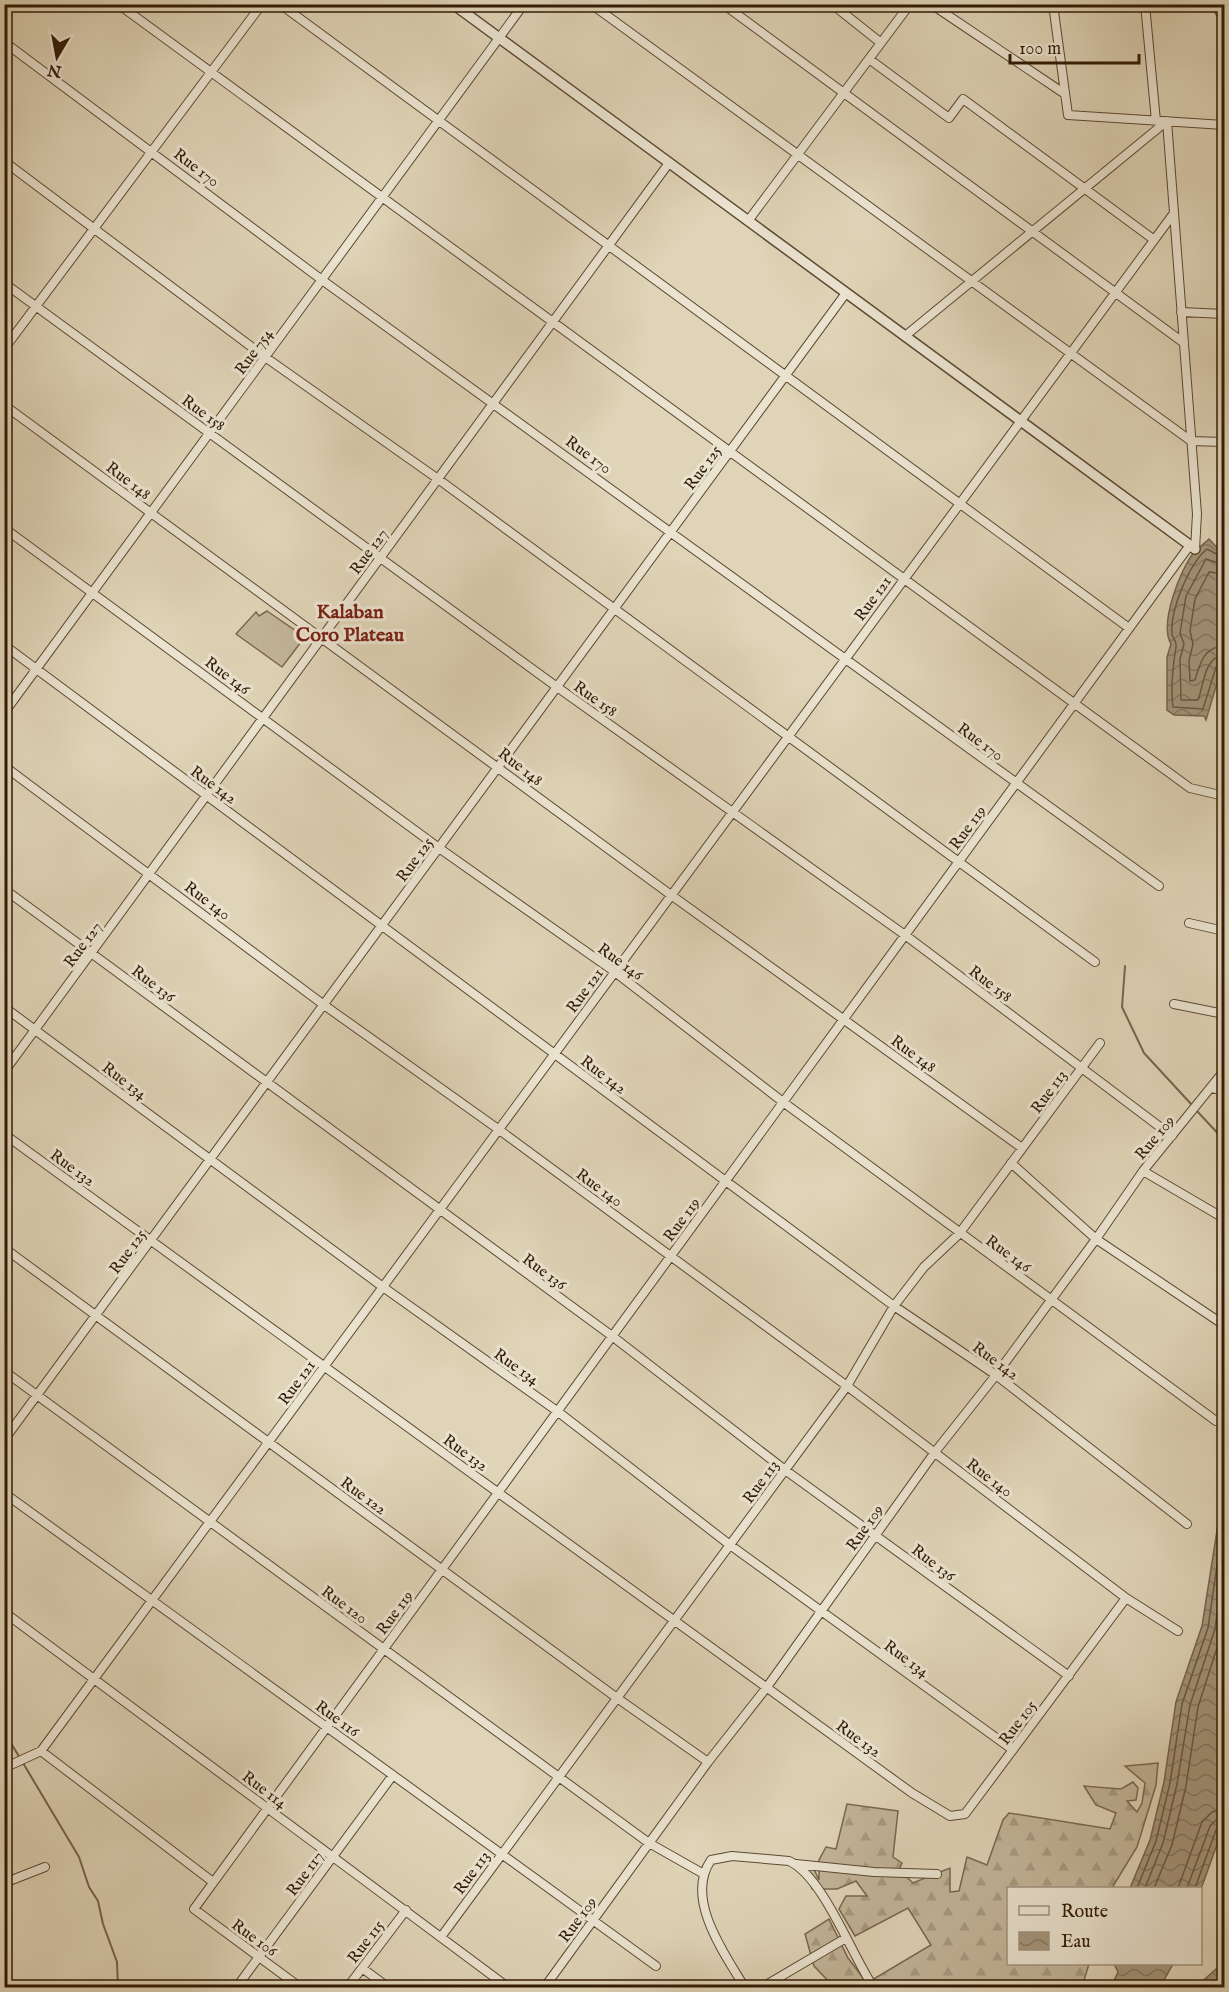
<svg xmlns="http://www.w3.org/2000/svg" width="1229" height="1992" font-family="'IM FELL English',serif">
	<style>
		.green { fill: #c2b599; stroke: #7a6850; stroke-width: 1.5 }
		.forest { fill: url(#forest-firs); stroke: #7a6850; stroke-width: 1.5 }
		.water { fill: url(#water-waves); stroke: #76644c; stroke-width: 1.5 }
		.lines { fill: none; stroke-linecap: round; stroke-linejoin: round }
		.shore { stroke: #6b5840; stroke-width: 1.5 }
		.stream { stroke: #76644c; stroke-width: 2 }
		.minor-casing { stroke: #5d4932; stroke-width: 10 }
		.tertiary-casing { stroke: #5d4932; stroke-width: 12 }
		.minor { stroke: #eae3d0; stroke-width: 8 }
		.tertiary { stroke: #eae3d0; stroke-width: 9 }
		.labels { text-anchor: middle; stroke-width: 6; stroke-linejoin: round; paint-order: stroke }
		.street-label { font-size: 16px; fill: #321b06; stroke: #eae3d0 }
		.quarter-label { font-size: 20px; font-weight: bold; fill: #7a1f14; stroke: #eae3d0 }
	</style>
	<defs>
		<pattern id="forest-firs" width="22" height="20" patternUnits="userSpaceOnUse" patternTransform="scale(1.5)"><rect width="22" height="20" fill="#c2b599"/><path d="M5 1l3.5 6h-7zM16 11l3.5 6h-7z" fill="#a79b82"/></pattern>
		<pattern id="water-waves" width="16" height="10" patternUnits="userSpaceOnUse" patternTransform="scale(1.5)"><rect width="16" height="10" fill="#a4957b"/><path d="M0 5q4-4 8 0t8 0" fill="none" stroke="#867963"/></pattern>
	</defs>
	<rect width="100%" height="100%" fill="#dfd4b7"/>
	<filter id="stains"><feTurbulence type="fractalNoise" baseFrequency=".00333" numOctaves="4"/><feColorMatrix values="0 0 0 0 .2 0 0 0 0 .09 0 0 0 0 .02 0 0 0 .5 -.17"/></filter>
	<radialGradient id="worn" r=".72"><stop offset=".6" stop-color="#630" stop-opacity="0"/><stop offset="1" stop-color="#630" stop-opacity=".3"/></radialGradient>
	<path class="green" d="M267,611L299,633L301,642L282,667L236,634L256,612L259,616Z"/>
	<path class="forest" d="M1158,1763L1156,1785L1137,1847L1112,1888H1008V1964H1089L1082,1987H834L814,1966L805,1934L829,1919L848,1958L867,1983L931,1945L908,1908L855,1936L839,1909L846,1896H867L856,1881L837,1889H812L809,1879L803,1872L805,1867H813L819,1880V1860L826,1847L836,1849L847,1804L898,1811L893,1857L902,1863L899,1870L913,1883L950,1868V1892L959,1891L967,1857L987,1865L1003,1820L1009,1813L1110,1829L1116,1813L1096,1805L1084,1786L1121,1789L1133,1782L1138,1788L1136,1800L1127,1801L1137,1812L1142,1803L1145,1783L1125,1766Z"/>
	<path class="water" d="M1209,539L1224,555V660L1206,720L1204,716L1174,715L1167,710V657L1171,644C1159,624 1180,569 1195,551C1199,547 1205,543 1209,539Z
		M1224,1486V1825L1201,1889L1130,1888L1150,1840L1164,1782L1176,1702L1202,1626Z
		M1224,1962V1987H1196Z
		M1114,1964H1173L1160,1987H1111L1118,1972Z"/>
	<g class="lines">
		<path class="shore" d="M1224,558L1207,549C1189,564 1170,610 1172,634C1173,639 1177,641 1176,647C1173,666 1170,688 1173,707L1203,709L1216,667L1224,663
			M1224,565L1206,559L1186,596L1180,633L1184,644L1180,659L1181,700H1198C1204,685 1204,657 1224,655
			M1224,574L1209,572L1195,599L1190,631L1193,644L1189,661L1190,681L1195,680C1200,663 1204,647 1224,646
			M1137,1888L1156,1841L1170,1783L1182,1704L1208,1628L1224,1517
			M1145,1888L1163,1843L1177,1784L1190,1705L1215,1629L1224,1560
			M1154,1888L1172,1845L1186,1786L1198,1707L1224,1626
			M1178,1888L1202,1822L1212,1812L1224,1809
			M1187,1888L1210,1826L1216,1820L1224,1818
			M1195,1888L1216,1830L1224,1826"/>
		<path class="stream" d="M1125,966L1122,1007L1144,1053L1192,1105
			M1196,1110L1224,1140
			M4,1732L20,1758
			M23,1763L79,1857L89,1887L98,1901L103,1924L117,1962L118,1988"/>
		<g class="minor-casing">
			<path id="minor" d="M118,4L1190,788L1224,796
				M280,4L1129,628
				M591,4L1191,441L1224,442
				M723,4L1184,343
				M832,4L881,43
				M931,4L1065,94
				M1053,4L1068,115L1224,125
				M1145,4L1156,121
				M1214,4L1224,18
				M4,42L322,280L1159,886
				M869,59L949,118L963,99L1153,239
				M1167,121L1197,514L1195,549
				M4,161L265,357L438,479L1095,962
				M748,221L910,4
				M4,283L557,687L905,935L1172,1136
				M1181,312L1224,314
				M905,336L1167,121
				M4,349L262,4
				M4,405L671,895L1022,1148
				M4,528L439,848L615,972L783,1102L1216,1421
				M4,645L894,1306L996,1375L1187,1524
				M4,713L524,4
				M4,766L324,1005L498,1129L847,1386L1126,1598L1178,1631
				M4,889L612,1336L785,1470L1069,1676
				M1189,923L1224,931
				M1174,1004L1224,1014
				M4,1007L383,1287L557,1411L730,1545L1013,1750
				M4,1072L669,163
				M1212,1088L1224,1091
				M4,1134L912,1793L950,1816L965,1814L1126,1598
				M1011,1163L1096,1239L1224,1325
				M1143,1171L1220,1216
				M4,1248L617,1698L708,1762
				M4,1371L649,1843L702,1873
				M4,1440L846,293
				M4,1493L656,1966
				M4,1612L509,1988
				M41,1751L213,1882
				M4,1768L41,1751L1174,213
				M796,1864L874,1872L937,1874
				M4,1883L45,1867
				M441,1937L847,1386L894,1306L924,1267L959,1234L1100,1043
				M362,1968L389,1988
				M236,1988L393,1775
				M301,1988L194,1909L1190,545
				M347,1988L406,1910
				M544,1988L708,1762L767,1687L935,1452L996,1375L1096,1239L1143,1171L1224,1071
				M745,1988C725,1954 684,1899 711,1860L732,1856L789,1861C823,1876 852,1956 874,1988
				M761,1988L846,1938"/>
		</g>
		<g class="tertiary-casing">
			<path id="tertiary" d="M453,4L1195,549"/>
		</g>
		<use href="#minor" class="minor"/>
		<use href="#tertiary" class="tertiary"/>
	</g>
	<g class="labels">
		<g class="street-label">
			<text transform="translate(197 167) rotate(37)" y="6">Rue 170</text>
			<text transform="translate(253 351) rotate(-54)" y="6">Rue 754</text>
			<text transform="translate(204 412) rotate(36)" y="6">Rue 158</text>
			<text transform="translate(589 454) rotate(36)" y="6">Rue 170</text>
			<text transform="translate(702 467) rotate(-54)" y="6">Rue 125</text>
			<text transform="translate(129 480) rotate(37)" y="6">Rue 148</text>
			<text transform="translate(368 551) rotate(-54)" y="6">Rue 127</text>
			<text transform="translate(872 598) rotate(-54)" y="6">Rue 121</text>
			<text transform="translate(228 675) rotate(37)" y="6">Rue 146</text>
			<text transform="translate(596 698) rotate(35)" y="6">Rue 158</text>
			<text transform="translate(981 741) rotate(36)" y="6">Rue 170</text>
			<text transform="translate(521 766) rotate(37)" y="6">Rue 148</text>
			<text transform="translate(214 784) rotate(36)" y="6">Rue 142</text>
			<text transform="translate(967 827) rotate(-54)" y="6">Rue 119</text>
			<text transform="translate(414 859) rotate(-54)" y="6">Rue 125</text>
			<text transform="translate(208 900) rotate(37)" y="6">Rue 140</text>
			<text transform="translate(82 944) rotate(-54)" y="6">Rue 127</text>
			<text transform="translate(621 961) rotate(36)" y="6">Rue 146</text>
			<text transform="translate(154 983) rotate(37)" y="6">Rue 136</text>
			<text transform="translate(991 983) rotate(37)" y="6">Rue 158</text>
			<text transform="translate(584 990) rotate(-54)" y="6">Rue 121</text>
			<text transform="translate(914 1053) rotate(36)" y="6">Rue 148</text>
			<text transform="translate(604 1074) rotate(37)" y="6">Rue 142</text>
			<text transform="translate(125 1080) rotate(37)" y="6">Rue 134</text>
			<text transform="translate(1048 1091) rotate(-54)" y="6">Rue 113</text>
			<text transform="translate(1154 1137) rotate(-50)" y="6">Rue 109</text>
			<text transform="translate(73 1167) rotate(36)" y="6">Rue 132</text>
			<text transform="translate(600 1187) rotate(36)" y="6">Rue 140</text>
			<text transform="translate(681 1219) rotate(-54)" y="6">Rue 119</text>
			<text transform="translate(127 1251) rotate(-54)" y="6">Rue 125</text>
			<text transform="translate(1009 1253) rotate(36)" y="6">Rue 146</text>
			<text transform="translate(545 1271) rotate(36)" y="6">Rue 136</text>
			<text transform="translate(996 1360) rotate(36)" y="6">Rue 142</text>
			<text transform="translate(517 1366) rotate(35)" y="6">Rue 134</text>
			<text transform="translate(296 1382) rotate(-54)" y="6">Rue 121</text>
			<text transform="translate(466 1452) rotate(36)" y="6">Rue 132</text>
			<text transform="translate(990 1477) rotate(37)" y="6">Rue 140</text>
			<text transform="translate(760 1481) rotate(-54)" y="6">Rue 113</text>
			<text transform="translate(364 1495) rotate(36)" y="6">Rue 122</text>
			<text transform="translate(864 1527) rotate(-55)" y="6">Rue 109</text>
			<text transform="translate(934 1562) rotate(37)" y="6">Rue 136</text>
			<text transform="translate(345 1604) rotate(36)" y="6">Rue 120</text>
			<text transform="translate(394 1612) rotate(-54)" y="6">Rue 119</text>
			<text transform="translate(907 1658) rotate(36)" y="6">Rue 134</text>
			<text transform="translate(338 1718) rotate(36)" y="6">Rue 116</text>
			<text transform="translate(1017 1722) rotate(-53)" y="6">Rue 105</text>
			<text transform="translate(859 1738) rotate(36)" y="6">Rue 132</text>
			<text transform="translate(265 1789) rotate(37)" y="6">Rue 114</text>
			<text transform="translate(471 1872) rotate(-54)" y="6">Rue 113</text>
			<text transform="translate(304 1873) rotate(-54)" y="6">Rue 117</text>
			<text transform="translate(577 1919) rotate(-54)" y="6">Rue 109</text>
			<text transform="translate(255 1937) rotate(36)" y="6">Rue 106</text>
			<text transform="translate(365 1941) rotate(-53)" y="6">Rue 115</text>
		</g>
		<g class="quarter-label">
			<text x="350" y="618">Kalaban<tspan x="350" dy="23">Coro Plateau</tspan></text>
		</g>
	</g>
	<rect width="1229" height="1992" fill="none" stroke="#dfd4b7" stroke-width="24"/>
	<rect x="6" y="6" width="1217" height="1980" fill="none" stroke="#321b06" stroke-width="3"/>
	<rect x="12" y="12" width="1205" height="1968" fill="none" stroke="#321b06" stroke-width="1.5"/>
	<rect x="1007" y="1887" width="195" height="78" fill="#eae3d0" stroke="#a0937f" stroke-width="1.5"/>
	<rect x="1019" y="1906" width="30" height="9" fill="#eae3d0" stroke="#a0937f" stroke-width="1.5"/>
	<text x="1061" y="1917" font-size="18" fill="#321b06">Route</text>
	<rect x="1019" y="1932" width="30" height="18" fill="url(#water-waves)" stroke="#a0937f" stroke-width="1.5"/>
	<text x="1061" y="1947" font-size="18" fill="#321b06">Eau</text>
	<g transform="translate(57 57) rotate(190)" stroke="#eae3d0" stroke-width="4.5" paint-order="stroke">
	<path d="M0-4.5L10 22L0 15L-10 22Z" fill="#321b06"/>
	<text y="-9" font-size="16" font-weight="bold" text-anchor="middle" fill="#321b06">N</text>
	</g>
	<path d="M1010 54v9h129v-9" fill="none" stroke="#321b06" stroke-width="3"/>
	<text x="1019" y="54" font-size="18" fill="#321b06" stroke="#eae3d0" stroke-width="4.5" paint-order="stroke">100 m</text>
	<rect width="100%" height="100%" filter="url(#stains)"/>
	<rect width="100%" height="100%" fill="url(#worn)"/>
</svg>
